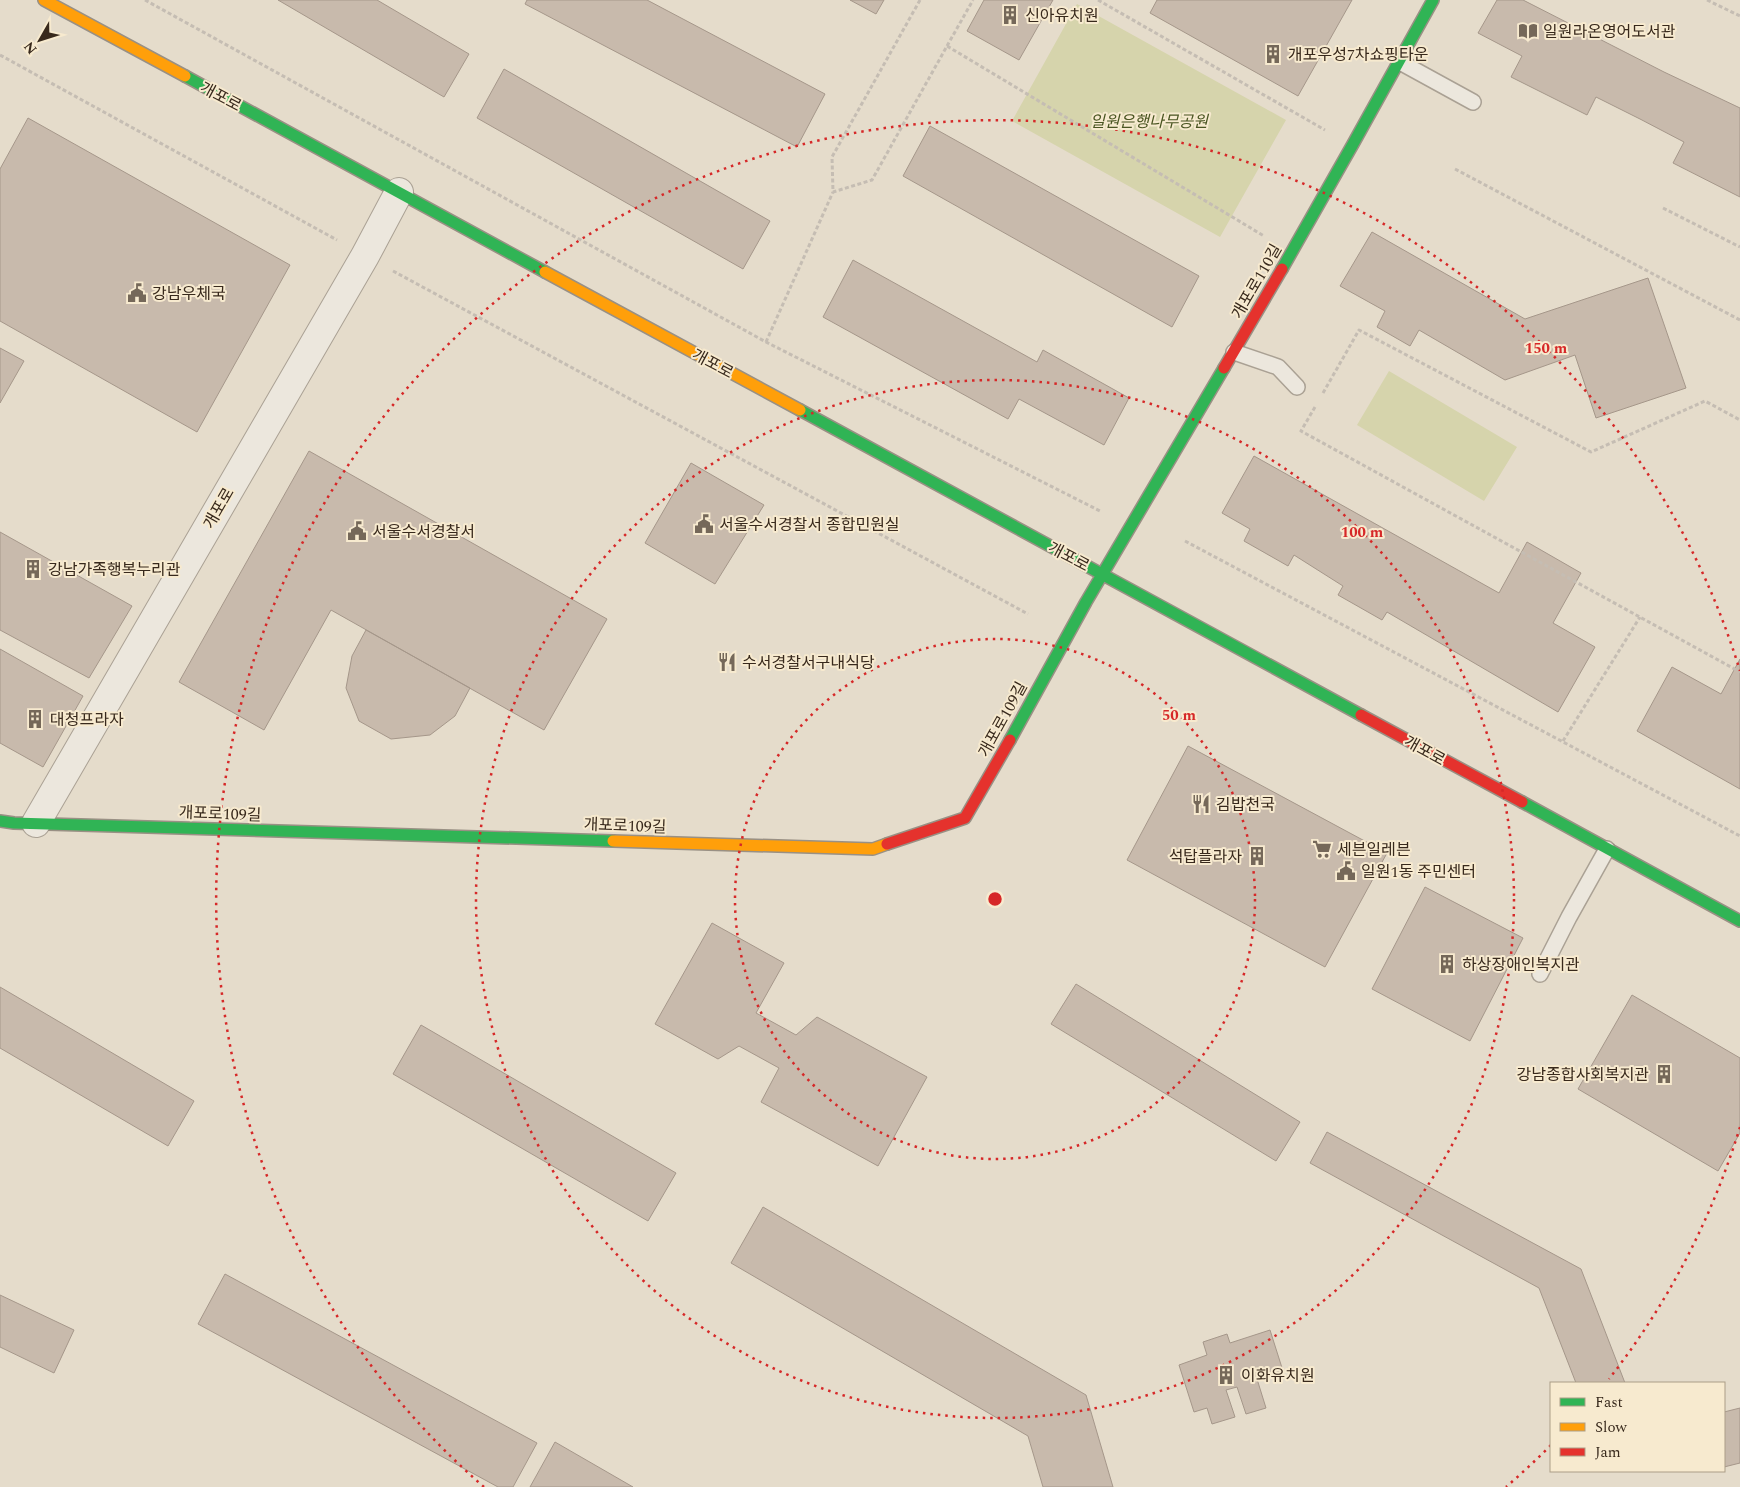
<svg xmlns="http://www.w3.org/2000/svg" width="1740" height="1487" font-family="Spectral,'Noto Sans KR',serif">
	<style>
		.green { fill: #d6d4ac }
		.building { fill: #c8baac; stroke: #a5978a }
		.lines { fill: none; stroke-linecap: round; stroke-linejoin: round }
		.lane-casing { stroke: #aaa194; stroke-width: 18 }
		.street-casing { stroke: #aaa194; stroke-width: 30 }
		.fast-casing { stroke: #999084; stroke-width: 14 }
		.slow-casing { stroke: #999084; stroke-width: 14 }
		.jam-casing { stroke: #999084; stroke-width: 14 }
		.path { stroke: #c5bdb3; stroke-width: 3; stroke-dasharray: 4 2.5; stroke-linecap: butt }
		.lane { stroke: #ece7dd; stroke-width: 15 }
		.street { stroke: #ece7dd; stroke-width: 28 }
		.fast { stroke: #30b455; stroke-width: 11 }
		.slow { stroke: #ff9f0a; stroke-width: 11 }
		.jam { stroke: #e5322d; stroke-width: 11 }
		.ring { fill: none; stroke: #d62828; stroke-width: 2.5; stroke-dasharray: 2.5 5 }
		.labels { text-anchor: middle; stroke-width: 4; stroke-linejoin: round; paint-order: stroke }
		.poi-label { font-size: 16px; fill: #38291c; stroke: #f7eacf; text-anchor: start }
		.street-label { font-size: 16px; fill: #38291c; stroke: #f7eacf }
		.park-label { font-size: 16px; font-style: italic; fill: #4a5522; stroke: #f7eacf }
		.centre { fill: #d62828; stroke: #f7eacf; stroke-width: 2.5 }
		.ring-label { font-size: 15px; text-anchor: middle; font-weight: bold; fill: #d62828; stroke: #f7eacf; stroke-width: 4; stroke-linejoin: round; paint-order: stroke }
	</style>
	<rect width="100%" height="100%" fill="#e5dccb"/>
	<path class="green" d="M1077,4L1286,120L1220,237L1012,121Z
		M1389,371L1517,447L1484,501L1357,425Z"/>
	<path class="building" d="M278,0H377L469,54L444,97Z
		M527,0H647L825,94L797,147L525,4Z
		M850,0H884L876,14Z
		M984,0H1053L1019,60L967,31Z
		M1157,0H1352L1298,96L1150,13Z
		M1497,0H1523L1664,72L1740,108V197L1673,163L1684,142L1640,119L1596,97L1587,115L1511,77L1522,56L1478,33Z
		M504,69L770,221L743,269L477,118Z
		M28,118L290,265L197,432L0,321V169Z
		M930,126L1199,276L1172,327L903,176Z
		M1372,232L1525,319L1648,278L1686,388L1596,418L1575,355L1505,380L1419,330L1410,346L1377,327L1385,311L1340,286Z
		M853,260L1037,362L1043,350L1129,398L1104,445L1019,399L1008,419L823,317Z
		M0,348L24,361L0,403Z
		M309,451L607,619L544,730L331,610L264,730L179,682Z
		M1254,456L1499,593L1527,542L1581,573L1553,623L1595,647L1558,712L1387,612L1382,620L1338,595L1343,586L1294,555L1288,566L1244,541L1250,529L1222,513Z
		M691,463L764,505L715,584L645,543Z
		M0,532L132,606L89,678L0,630Z
		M366,630L470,688L455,716L430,735L391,739L359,721L346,688L352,656Z
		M0,649L83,696L43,767L0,743Z
		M1740,659V789L1637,731L1672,667L1721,694Z
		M1188,746L1387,853L1325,967L1127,860Z
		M1425,887L1523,938L1470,1041L1372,989Z
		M712,923L784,963L756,1013L796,1035L817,1017L927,1077L878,1166L761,1102L779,1068L739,1046L718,1059L655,1024Z
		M1076,984L1300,1122L1276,1161L1051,1024Z
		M0,987L194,1101L168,1146L0,1048Z
		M1632,995L1740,1058V1133L1718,1171L1578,1089Z
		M421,1025L676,1173L648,1221L393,1074Z
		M1327,1132L1581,1269L1625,1383H1576L1539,1288L1310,1163Z
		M763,1207L1086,1395L1113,1487H1043L1028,1436L731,1263Z
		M225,1274L537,1443L513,1487H498L198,1324Z
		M0,1295L74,1330L54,1373L0,1347Z
		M1270,1330L1283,1371L1257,1379L1266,1408L1246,1414L1237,1387L1226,1390L1235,1417L1212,1424L1207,1408L1194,1412L1179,1365L1207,1355L1203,1342L1227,1334L1230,1343Z
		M1740,1408V1463L1724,1467V1412Z
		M555,1442L633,1487H530Z"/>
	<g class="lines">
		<g class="lane-casing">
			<path id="lane" d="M1400,62L1473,102
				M1234,352L1278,367L1297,387
				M1540,974L1569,917L1607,849"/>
		</g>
		<g class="street-casing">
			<path id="street" d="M36,823L365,256L399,192"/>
		</g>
		<g class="fast-casing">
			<path id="fast" d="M185,76L545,272
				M1282,269L1353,144L1433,0
				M800,410L1361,715
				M1010,740L1086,602L1224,368
				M1522,802L1740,921
				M0,821L14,823L613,841"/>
		</g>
		<g class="slow-casing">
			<path id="slow" d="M44,0L185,76
				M545,272L800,410
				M613,841L873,849L887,844"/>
		</g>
		<g class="jam-casing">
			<path id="jam" d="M1224,368L1282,269
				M1361,715L1522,802
				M887,844L965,818L1010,740"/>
		</g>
		<path class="path" d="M145,0L766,342L1100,511
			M920,0L832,157L833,192L872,180L947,46L1264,236
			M1098,0L1325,130
			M1707,0L1740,16
			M947,46L973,0
			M0,55L337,240
			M1455,169L1740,320
			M1663,208L1740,247
			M393,271L1028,614
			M766,342L833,192
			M1323,393L1359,330L1591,452L1705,401L1740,420
			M1315,407L1301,431L1740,672
			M1185,541L1740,836
			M1563,741L1640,617"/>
		<use href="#lane" class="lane"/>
		<use href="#street" class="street"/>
		<use href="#fast" class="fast"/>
		<use href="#slow" class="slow"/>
		<use href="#jam" class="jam"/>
	</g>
	<g class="ring">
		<circle cx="995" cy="899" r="260"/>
		<circle cx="995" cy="899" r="519"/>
		<path d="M1740 1127A779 779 0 0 1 1609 1379M1551 1445A779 779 0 0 1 1506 1487M484 1487A779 779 0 1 1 1740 671"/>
	</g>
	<defs>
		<g id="building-bare" transform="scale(1.5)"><path d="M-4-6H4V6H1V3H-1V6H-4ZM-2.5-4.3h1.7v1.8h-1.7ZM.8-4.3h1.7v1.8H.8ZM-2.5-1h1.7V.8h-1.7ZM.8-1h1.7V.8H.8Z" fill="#756859" stroke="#f7eacf" stroke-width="2.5" paint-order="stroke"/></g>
		<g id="library-bare" transform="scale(1.5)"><path d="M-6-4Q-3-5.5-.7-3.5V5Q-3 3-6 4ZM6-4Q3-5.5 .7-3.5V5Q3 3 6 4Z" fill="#756859" stroke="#f7eacf" stroke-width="2.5" paint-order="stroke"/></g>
		<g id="civic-bare" transform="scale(1.5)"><path d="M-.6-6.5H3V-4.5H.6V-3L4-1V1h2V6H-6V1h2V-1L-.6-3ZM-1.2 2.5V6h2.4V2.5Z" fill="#756859" stroke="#f7eacf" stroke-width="2.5" paint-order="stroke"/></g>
		<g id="restaurant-bare" transform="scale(1.5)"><path d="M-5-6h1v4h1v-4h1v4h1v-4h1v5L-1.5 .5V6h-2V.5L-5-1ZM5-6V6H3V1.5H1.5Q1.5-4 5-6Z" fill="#756859" stroke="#f7eacf" stroke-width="2.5" paint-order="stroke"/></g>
		<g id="supermarket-bare" transform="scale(1.5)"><path d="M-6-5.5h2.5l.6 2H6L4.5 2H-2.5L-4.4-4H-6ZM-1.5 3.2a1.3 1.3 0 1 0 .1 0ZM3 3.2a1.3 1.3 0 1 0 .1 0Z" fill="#756859" stroke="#f7eacf" stroke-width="2.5" paint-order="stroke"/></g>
	</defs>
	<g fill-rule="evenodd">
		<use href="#building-bare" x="1010" y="15"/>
		<use href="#library-bare" x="1528" y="31"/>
		<use href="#building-bare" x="1273" y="54"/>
		<use href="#civic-bare" x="137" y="293"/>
		<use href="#civic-bare" x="704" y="524"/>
		<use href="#civic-bare" x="357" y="531"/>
		<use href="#building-bare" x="33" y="569"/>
		<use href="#restaurant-bare" x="727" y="662"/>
		<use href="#building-bare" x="35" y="719"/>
		<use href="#restaurant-bare" x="1201" y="804"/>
		<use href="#supermarket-bare" x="1322" y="849"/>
		<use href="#building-bare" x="1257" y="856"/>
		<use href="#civic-bare" x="1346" y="871"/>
		<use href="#building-bare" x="1447" y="964"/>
		<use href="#building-bare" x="1664" y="1074"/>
		<use href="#building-bare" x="1226" y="1375"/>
	</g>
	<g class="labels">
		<g class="poi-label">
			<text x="1025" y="21">신아유치원</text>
			<text x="1543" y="37">일원라온영어도서관</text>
			<text x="1288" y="60">개포우성7차쇼핑타운</text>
			<text x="152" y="299">강남우체국</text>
			<text x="719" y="530">서울수서경찰서 종합민원실</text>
			<text x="372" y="537">서울수서경찰서</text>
			<text x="48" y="575">강남가족행복누리관</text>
			<text x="742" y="668">수서경찰서구내식당</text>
			<text x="50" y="725">대청프라자</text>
			<text x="1216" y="810">김밥천국</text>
			<text x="1337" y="855">세븐일레븐</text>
			<text x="1242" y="862" text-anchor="end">석탑플라자</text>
			<text x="1361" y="877">일원1동 주민센터</text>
			<text x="1462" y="970">하상장애인복지관</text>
			<text x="1649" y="1080" text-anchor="end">강남종합사회복지관</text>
			<text x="1241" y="1381">이화유치원</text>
		</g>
		<g class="street-label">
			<text transform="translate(221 96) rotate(28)" y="6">개포로</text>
			<text transform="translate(1256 281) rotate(-60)" y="6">개포로110길</text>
			<text transform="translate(713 363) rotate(28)" y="6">개포로</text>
			<text transform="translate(218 508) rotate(-60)" y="6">개포로</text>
			<text transform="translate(1069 556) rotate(28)" y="6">개포로</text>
			<text transform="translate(1002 719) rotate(-61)" y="6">개포로109길</text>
			<text transform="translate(1425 750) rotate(29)" y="6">개포로</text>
			<text transform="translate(220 813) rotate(2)" y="6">개포로109길</text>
			<text transform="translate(625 825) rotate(2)" y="6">개포로109길</text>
		</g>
		<g class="park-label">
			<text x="1149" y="127">일원은행나무공원</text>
		</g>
	</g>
	<circle cx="995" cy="899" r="8" class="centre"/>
	<g class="ring-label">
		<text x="1546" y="353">150 m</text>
		<text x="1362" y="537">100 m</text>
		<text x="1179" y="720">50 m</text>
	</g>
	<rect x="1550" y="1382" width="175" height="90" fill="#f7eacf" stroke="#ab9d87"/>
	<rect x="1560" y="1398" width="25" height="8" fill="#30b455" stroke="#ab9d87"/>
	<text x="1595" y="1407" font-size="15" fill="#38291c">Fast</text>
	<rect x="1560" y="1423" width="25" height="8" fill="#ff9f0a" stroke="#ab9d87"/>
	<text x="1595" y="1432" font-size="15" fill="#38291c">Slow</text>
	<rect x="1560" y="1448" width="25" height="8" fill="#e5322d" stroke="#ab9d87"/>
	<text x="1595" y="1457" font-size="15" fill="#38291c">Jam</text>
	<g transform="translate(40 40) rotate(231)" stroke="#f7eacf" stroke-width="4" paint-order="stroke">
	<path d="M0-4L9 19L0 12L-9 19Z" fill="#38291c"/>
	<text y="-8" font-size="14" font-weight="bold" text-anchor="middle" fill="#38291c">N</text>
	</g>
</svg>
